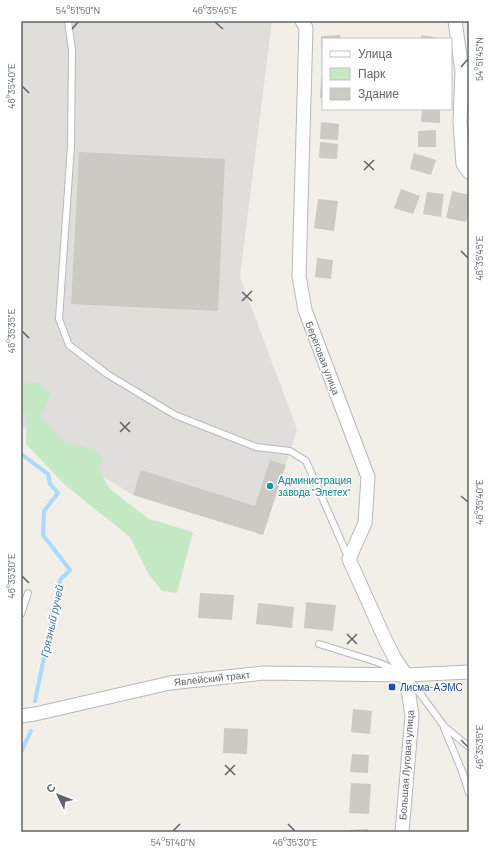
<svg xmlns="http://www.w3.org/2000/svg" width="490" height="853" font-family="Barlow,sans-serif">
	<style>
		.industrial { fill: #e0deda }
		.green { fill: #c5e8c5 }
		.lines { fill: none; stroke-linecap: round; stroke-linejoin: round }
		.stream { stroke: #aadaff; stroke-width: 4 }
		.building { fill: #cccac5 }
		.service-casing { stroke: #b5b8bc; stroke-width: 8 }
		.minor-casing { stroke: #b5b8bc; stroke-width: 15 }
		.service { stroke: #fff; stroke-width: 6 }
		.minor { stroke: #fff; stroke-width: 13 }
		.ticks { fill: none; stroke: #5f6368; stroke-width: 1.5 }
		.culture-dot { fill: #0f9aa8; stroke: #fff; stroke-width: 1.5 }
		.transit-dot { fill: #1a4fb4; stroke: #fff; stroke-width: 1.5 }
		.labels { text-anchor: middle; stroke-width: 3; stroke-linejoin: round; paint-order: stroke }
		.street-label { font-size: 10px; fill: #5f6368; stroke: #fff }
		.culture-label { font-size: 10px; fill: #0d838f; stroke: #fff; text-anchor: start }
		.transit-label { font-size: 10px; fill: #164399; stroke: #fff; text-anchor: start }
		.water-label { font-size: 11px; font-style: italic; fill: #4174aa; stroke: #fff }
		.neatline { fill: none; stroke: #5f6368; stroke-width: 1.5 }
		.ticks-label { font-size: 10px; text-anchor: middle; fill: #5f6368 }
	</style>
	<rect width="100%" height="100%" fill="#f1efe8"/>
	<path class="industrial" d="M21,21H272L240,277L297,429L263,535L133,495L21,426Z"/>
	<path class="green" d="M38,382L50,394L41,418L65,443L92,448L102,458L99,471L110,489L149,519L193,532L177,593L162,591L149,575L130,537L65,485L26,444L27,416L21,409V384Z"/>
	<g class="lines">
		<path class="stream" d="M21,454L48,474L50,484L58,493L44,511L43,535L70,570L60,580L35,701
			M21,752L31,731"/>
	</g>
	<path class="building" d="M340,35L341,39H323V61H322L321,36Z
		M421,35L440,38V39H421Z
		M321,78H323V98H320Z
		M422,109H440V123L421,122Z
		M321,122L339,124L338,140L320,139Z
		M436,130V147H418V131Z
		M320,142L338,144L337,159L319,158Z
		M79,152L225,159L218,311L71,304Z
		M414,153L436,160L431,175L410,169Z
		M401,189L420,196L413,214L394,208Z
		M452,191L469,195V207L466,222L446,218Z
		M427,192L444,194L441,217L423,214Z
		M318,199L338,201L334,231L314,228Z
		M317,258L333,260L331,279L315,277Z
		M270,460L286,465L263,535L133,495L141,470L255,506Z
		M200,593L234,595L232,620L198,618Z
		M306,602L336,605L333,631L304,628Z
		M258,603L294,607L292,628L256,624Z
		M353,709L372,711L370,734L351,732Z
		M224,728L248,729L247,754L223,753Z
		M352,754L369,755L368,773L350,772Z
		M351,783L371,784L369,814L349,813Z
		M368,829V832H350V830Z"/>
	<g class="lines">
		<g class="service-casing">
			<path id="service" d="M68,21L72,50L71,146L59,319L69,345L107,374L175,415L256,447L290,451L306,461L349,559
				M21,614L28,593
				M319,644L377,662L398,671
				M410,680L444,726L469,747
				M444,728L462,771L469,793"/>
		</g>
		<g class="minor-casing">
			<path id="minor" d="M302,21L306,28L299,276L305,310L368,477L365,523L349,559L384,637L394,657L406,675L412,716L402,832
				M455,21L462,71L460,122L463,164L469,172
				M21,716L35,714L170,683L264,673L406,675L469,672"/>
		</g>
		<use href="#service" class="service"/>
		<use href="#minor" class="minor"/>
	</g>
	<path class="ticks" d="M215,22L223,29M72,29L78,22M461,67L468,59M22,86L29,93M364,161L374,170M364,170L374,160M461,251L468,258M242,292L252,301M242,301L252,291M22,331L29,338M120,422L130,432M120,432L130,422M461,496L468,502M22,576L29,583M347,634L357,644M347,644L357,634M461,740L468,747M225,765L235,775M225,775L235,765M288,824L295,831M173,831L180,824"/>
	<circle class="culture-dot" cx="270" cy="486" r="4"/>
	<rect class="transit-dot" x="388" y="683" width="8" height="8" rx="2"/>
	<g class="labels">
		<g class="street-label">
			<text transform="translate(323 358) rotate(69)" y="4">Береговая улица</text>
			<text transform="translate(212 678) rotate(-6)" y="4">Явлейский тракт</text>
			<text transform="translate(406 765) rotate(-86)" y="4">Большая Луговая улица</text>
		</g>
		<g class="culture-label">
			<text x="278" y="484">Администрация<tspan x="278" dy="12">завода "Элетех"</tspan></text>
		</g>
		<g class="transit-label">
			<text x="400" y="691">Лисма-АЭМС</text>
		</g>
		<g class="water-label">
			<text transform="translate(52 621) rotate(-78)" y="4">Грязный ручей</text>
		</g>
	</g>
	<rect width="490" height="853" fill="none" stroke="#ffffff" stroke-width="44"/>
	<rect x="322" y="38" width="130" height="72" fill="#ffffff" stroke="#bfc1c3"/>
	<rect x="330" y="51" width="20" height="6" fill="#ffffff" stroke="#bfc1c3"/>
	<text x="358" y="58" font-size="12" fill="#5f6368">Улица</text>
	<rect x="330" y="68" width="20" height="12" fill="#c5e8c5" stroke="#bfc1c3"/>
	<text x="358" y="78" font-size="12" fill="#5f6368">Парк</text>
	<rect x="330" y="88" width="20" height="12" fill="#cccac5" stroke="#bfc1c3"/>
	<text x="358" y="98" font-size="12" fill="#5f6368">Здание</text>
	<g transform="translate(58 795) rotate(313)" stroke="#ffffff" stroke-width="3" paint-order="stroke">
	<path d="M0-3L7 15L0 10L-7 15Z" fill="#5f6368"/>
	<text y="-6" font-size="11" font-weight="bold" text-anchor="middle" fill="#5f6368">С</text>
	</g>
	<rect x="22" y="22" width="446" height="809" class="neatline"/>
	<g class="ticks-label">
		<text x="78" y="14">54°51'50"N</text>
		<text x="215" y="14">46°35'45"E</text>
		<text transform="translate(479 59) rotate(-90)" y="4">54°51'45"N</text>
		<text transform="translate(11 86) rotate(-90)" y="4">46°35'40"E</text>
		<text transform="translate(479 258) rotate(-90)" y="4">46°35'45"E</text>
		<text transform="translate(11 331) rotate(-90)" y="4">46°35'35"E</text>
		<text transform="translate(479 502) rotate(-90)" y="4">46°35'40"E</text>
		<text transform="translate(11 576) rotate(-90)" y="4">46°35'30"E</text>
		<text transform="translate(479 747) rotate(-90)" y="4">46°35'35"E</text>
		<text x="173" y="846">54°51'40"N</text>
		<text x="295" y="846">46°35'30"E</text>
	</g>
</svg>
